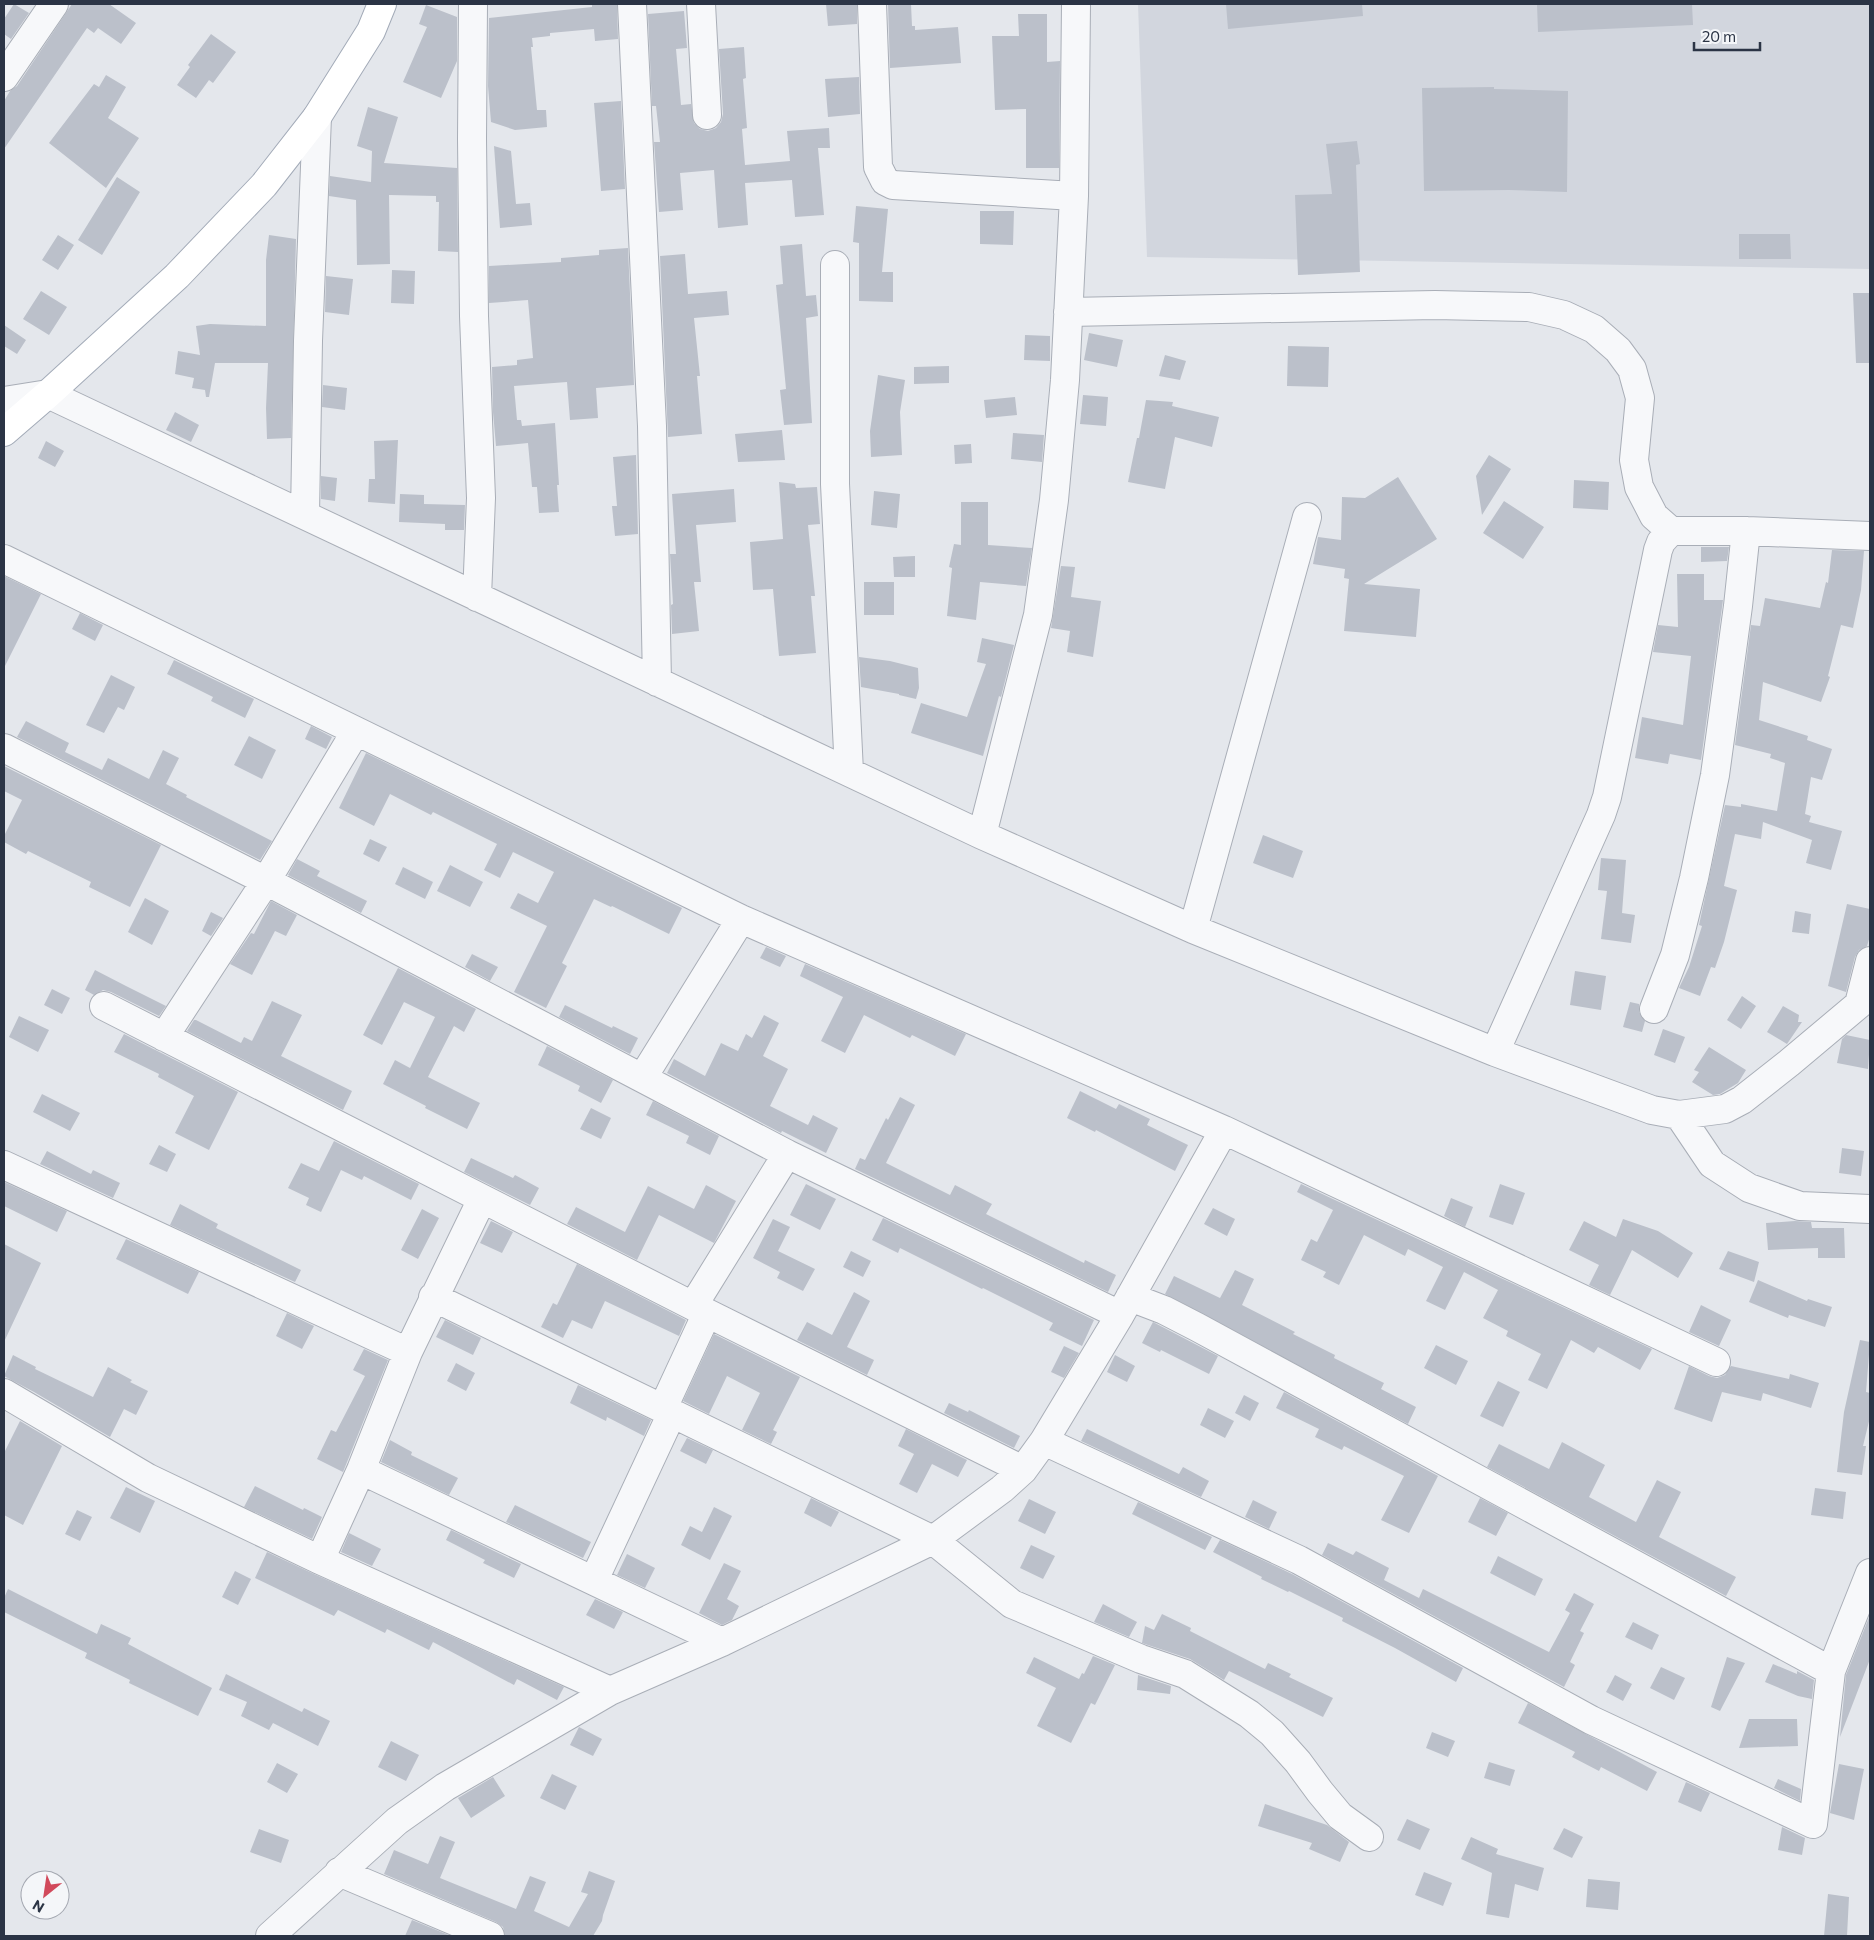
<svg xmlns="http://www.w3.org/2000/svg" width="1874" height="1940" font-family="Commissioner,sans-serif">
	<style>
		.built { fill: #d2d6de }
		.building { fill: #bbc0ca }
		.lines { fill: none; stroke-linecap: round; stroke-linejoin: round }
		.minor-casing { stroke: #a9aeb7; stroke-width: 30 }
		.major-casing { stroke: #a3abb8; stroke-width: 30 }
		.minor { stroke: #f7f8fa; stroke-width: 28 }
		.major { stroke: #fff; stroke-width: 28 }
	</style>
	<rect width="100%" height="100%" fill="#e4e7ec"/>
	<path class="built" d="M1138,4H1870V269L1147,257Z"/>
	<path class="building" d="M14,4L29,13L11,39L4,34V19Z
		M72,4H109L136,23L121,44L98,28L94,33L87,28L4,149V101L10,91L17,86Z
		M592,4H617L618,39L595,41L594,29L550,33V36L532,38L533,47H531L537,110H546L547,127L515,130L491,122L488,86L489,18L592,7Z
		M826,4H857V24L828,26Z
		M888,4H911L912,26H915V30L958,27L961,63L890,68Z
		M1226,4H1362L1363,16L1228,29Z
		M1537,4H1692L1693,25L1538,32Z
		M426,5L457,17V61L441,98L403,82L427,27L419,24Z
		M684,11L687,48L676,49L681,105L691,104L694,123L700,129L708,131L716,128L721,122L723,114L719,49L744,47L746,78L743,79L747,128L742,129L745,165L790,161L787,131L829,128L830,148H818L824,215L795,217L792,180L745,183L748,225L718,228L714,170L680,173L683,210L659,212L654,142H660L656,106H652L648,14Z
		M1018,14H1047V62L1060,61L1059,168H1026V109L995,110L992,36H1019Z
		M211,34L236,52L213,83L209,80L196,98L177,85L190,67L188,65Z
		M106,75L126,87L108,118L139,138L106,188L49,143L94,84L99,87Z
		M859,77L860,114L828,117L825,79Z
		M1494,87V89L1568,91L1567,192L1509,190L1424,191L1422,88Z
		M621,101L625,189L601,191L594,103Z
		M368,107L398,117L384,163L457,168L458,252L438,251L439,202H436V196L389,195L390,264L357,265L356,200L329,196L330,176L371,182L372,151L357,146Z
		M1357,141L1360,164L1356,165L1360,272L1298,275L1295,195L1332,194L1326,144Z
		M494,146L511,151L516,204L530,203L532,225L500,228Z
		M117,177L140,192L102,255L78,240Z
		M856,206L888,209L882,272H893V302L859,301V243L853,242Z
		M980,211H1014L1013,245L980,244Z
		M1739,234H1790L1791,259H1739Z
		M58,235L74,245L58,270L42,260Z
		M269,235L296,239L291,438L267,439L266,408L268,363H215L209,397H206L205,390L192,388L194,378L175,374L178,351L200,355L196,326L210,324L266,326V260Z
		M802,244L806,296L816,295L818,316L806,318L812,423L784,425L780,390L786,389L776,285L783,284L780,246Z
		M628,248L634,385L596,388L598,418L570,420L567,382L514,386L517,420H521L522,426L555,423L559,485H557L559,512L539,513L537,487H532L528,443L496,446L493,412L492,367L517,365V360L533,358L528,300L489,303V266L561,262V258L599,255V250Z
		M685,254L688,294L727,291L729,315L694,318L700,376H697L702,434L668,437L660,256Z
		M392,270L415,271L414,304L391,303Z
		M326,276L353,279L349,315L325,312Z
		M41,291L67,307L49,335L23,319Z
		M1853,293H1870V363H1856Z
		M4,325L26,340L17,354L4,346Z
		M1089,333L1123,340L1117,367L1084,360Z
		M1025,335L1050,336V361L1024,360Z
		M1288,346L1329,347L1328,387L1287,386Z
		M1165,355L1186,361L1180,380L1159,376Z
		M949,366V383L914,384V367Z
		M878,375L905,380L900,412L902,455L871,457L870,431Z
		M323,385L347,388L345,410L322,407Z
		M1083,395L1108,397L1106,426L1080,424Z
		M1015,397L1017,415L986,418L984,400Z
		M1146,400L1173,402L1172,406L1219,417L1212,447L1175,437L1165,489L1128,482L1137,438H1139Z
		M175,412L199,425L191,442L166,430Z
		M782,430L785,460L738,462L735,434Z
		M1013,433L1044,435L1042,462L1011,459Z
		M398,440L395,504L368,502L369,479H375L374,441Z
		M46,441L64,451L55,467L38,458Z
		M971,444L972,463L955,464L954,445Z
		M636,455L638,534L615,536L612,506H617L613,457Z
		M1489,455L1511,469L1482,515L1476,476Z
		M321,476L337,478L335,501L321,499Z
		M1398,477L1437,539L1364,584L1420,589L1416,637L1344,631L1349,579L1344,578L1345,569L1313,564L1318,537L1341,540L1342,497L1365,498Z
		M1574,480L1609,482L1608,510L1573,508Z
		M779,482L795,484L796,488L817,487L820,524L808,525L815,596H811L816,653L779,656L773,589L753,590L750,542L783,539Z
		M734,489L736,522L696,525L701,582H694L699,631L672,634L671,605L673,604L670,554H676L672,494Z
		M874,491L900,494L897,528L871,525Z
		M400,494L424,495V504L465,505L464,530H445V524L399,522Z
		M1504,501L1544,527L1523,559L1483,533Z
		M961,502H988V545L1032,548L1026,586L980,582L976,620L947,616L952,568L949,567L954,544L961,545Z
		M1701,547H1729L1727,561L1701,562Z
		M1832,550L1864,551L1861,590L1853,628L1841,625L1828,676L1830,677L1821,702L1763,682L1759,720L1808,736L1807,740L1832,749L1822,780L1811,777L1805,814L1811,816L1809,822L1842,831L1831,870L1806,863L1812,840L1763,822L1761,839L1735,834L1724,886L1737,890L1724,942L1715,968L1711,967L1700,996L1679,988L1689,967L1702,926L1699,925L1725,805L1741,807V804L1777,811L1785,763L1770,758L1771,754L1735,745L1751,625L1760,626L1765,598L1820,608L1826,582L1828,583Z
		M915,556V577H894L893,557Z
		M1061,566L1075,567L1071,597L1101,601L1093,657L1067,652L1070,631L1051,628Z
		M1677,574H1704V600H1723L1701,760L1670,754L1668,764L1635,758L1642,717L1683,725L1691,656L1653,652L1658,625L1678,627Z
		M4,576L41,594L4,668Z
		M864,582H894V615H864Z
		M80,613L103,625L95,641L72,629Z
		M982,638L1014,645L1001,697L999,696L983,756L911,733L921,703L967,717L986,664L977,662Z
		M859,657L890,661L918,668L919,688L916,699L899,695V694L861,687Z
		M174,660L254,699L245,718L211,701L213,697L167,674Z
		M111,675L135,687L124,710L118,707L104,733L86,725Z
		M26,721L69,743L65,752L102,770L108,758L149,779L163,750L179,758L166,784L187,795L186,797L272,841L260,860L17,737Z
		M311,726L332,737L326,749L305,739Z
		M249,736L276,750L262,779L234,765Z
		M366,753L682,908L669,934L612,906L611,907L594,899L562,963L567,966L546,1008L514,992L547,926L510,908L518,893L538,903L554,872L513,852L500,878L484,870L497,844L433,812L431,815L390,794L374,826L339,808Z
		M4,766L161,845L130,907L89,887L91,882L28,851L26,854L4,842V836L22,800L4,791Z
		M1263,835L1303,851L1293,878L1253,863Z
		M370,839L387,847L379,862L363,854Z
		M1601,858L1626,860L1622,913L1635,915L1631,943L1601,939L1607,891L1598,890Z
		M297,859L320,871L317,876L367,901L361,913L288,875Z
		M450,865L483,882L470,907L437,891Z
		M403,867L433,882L425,899L395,884Z
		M145,898L169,911L152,945L128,932Z
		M271,901L297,915L286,936L275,931L252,975L230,964L251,933L254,934Z
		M1847,904L1870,909V936L1867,946L1859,950L1855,957L1846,992L1828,986Z
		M1795,911L1811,914L1809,934L1792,932Z
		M211,912L223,918L211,936L202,931Z
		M766,947L786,956L780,967L760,958Z
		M472,954L498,967L490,981L465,967Z
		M805,964L966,1034L955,1056L912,1035L910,1038L864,1015L845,1053L821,1041L843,997L800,976Z
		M398,968L476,1009L464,1032L454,1026L428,1077L480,1103L467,1129L425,1108L426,1106L383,1084L395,1060L410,1068L435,1017L404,1002L382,1045L363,1035Z
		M95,970L126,986L166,1006L159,1016L111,992L103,990L94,995L85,990Z
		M1575,971L1606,976L1601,1010L1570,1005Z
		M52,989L70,998L62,1014L44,1005Z
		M1742,996L1756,1006L1741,1029L1727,1020Z
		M272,1001L302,1015L281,1056L352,1091L343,1110L187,1031L194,1020H196L241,1043L244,1037L252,1041Z
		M1630,1002L1639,1004V1012L1645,1021L1642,1032L1623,1027Z
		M565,1005L612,1028L613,1026L638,1038L630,1054L559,1017Z
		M1783,1006L1799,1015L1798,1022H1802L1787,1044L1767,1032Z
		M764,1015L779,1023L763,1056L788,1069L770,1106L808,1125L813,1115L838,1128L826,1153L782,1131L781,1133L667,1073L674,1059L705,1076L721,1043L738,1051L746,1034L752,1038Z
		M19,1016L49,1030L38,1052L9,1037Z
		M1663,1029L1685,1037L1675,1063L1654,1055Z
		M124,1034L238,1092L209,1150L175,1133L194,1096L158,1077L159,1074L114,1052Z
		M1846,1035L1870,1040L1868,1069L1837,1063L1842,1039Z
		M547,1046L613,1080L601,1103L578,1091L580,1086L538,1065Z
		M1709,1047L1746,1070L1738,1083L1720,1094L1713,1095L1692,1082L1699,1072L1694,1070Z
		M1080,1091L1116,1109L1119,1104L1150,1119L1147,1125L1188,1145L1175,1171L1096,1130L1095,1132L1067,1118Z
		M42,1094L80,1113L70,1131L33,1112Z
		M900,1097L915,1105L886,1163L950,1195L955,1185L992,1204L986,1214L1084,1263L1085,1260L1116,1275L1108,1292L855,1169L860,1158L865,1160L886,1118L888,1120Z
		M653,1101L719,1136L710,1155L686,1143L689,1136L646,1115Z
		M591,1108L611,1118L601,1139L580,1129Z
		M334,1141L419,1184L411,1200L364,1176L362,1180L341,1170L321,1212L306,1205L309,1198L288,1188L301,1163L319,1171Z
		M159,1145L176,1154L167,1172L149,1164Z
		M1842,1148L1864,1151L1861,1176L1839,1173Z
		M47,1151L91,1174L93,1170L120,1183L113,1198L40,1164Z
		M471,1158L513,1178L515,1175L539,1188L530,1205L464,1172Z
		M4,1182L67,1211L57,1232L4,1206Z
		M806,1184L836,1199L820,1230L790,1215Z
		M1301,1184L1652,1349L1640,1370L1598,1347L1594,1353L1571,1340L1547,1389L1528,1380L1541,1354L1506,1336L1508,1331L1483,1318L1498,1290L1464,1272L1445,1310L1426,1301L1443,1267L1408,1249L1405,1256L1364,1235L1339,1285L1323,1277L1326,1272L1301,1260L1311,1239L1317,1242L1333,1210L1297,1192Z
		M1500,1184L1525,1193L1513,1225L1489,1217Z
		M706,1185L736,1201L714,1243L659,1215L637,1260L567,1224L576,1207L625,1232L648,1186L694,1209Z
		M1451,1198L1473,1207L1465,1227L1444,1216Z
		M180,1204L218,1224L216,1228L301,1270L295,1282L170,1225Z
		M1213,1208L1235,1219L1227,1236L1204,1224Z
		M422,1209L439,1218L418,1259L401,1250Z
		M883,1218L1094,1320L1082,1346L1049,1330L1053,1323L983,1288L982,1289L900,1248L898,1253L872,1240Z
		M773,1219L790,1227L778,1251L815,1269L803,1291L777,1278L780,1272L753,1258Z
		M1623,1219L1658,1231L1693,1253L1678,1278L1632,1250L1610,1295L1589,1285L1599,1265L1569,1250L1584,1221L1616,1237Z
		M491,1221L513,1232L502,1253L480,1243Z
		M1795,1221L1811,1222L1812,1228H1844L1845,1258H1818V1248L1768,1250L1766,1223Z
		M126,1239L199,1272L188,1294L116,1259Z
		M4,1244L41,1263L4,1342Z
		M851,1251L871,1261L863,1277L843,1267Z
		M1728,1251L1759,1262L1754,1282L1719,1269Z
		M577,1264L686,1320L679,1336L605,1301L592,1329L572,1320L563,1338L541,1327L553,1303L557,1305Z
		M1235,1270L1254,1279L1242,1305L1295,1332L1293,1334L1335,1355L1334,1358L1384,1383L1381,1389L1416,1407L1408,1424L1165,1294L1174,1276L1220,1298Z
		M1758,1280L1807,1301L1808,1299L1832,1307L1825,1327L1789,1315L1788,1318L1749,1302Z
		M854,1292L870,1301L847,1347L874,1360L867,1375L797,1340L807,1322L832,1335Z
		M1701,1305L1731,1320L1719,1346L1689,1332Z
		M287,1313L314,1326L302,1349L276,1336Z
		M445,1320L481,1338L473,1355L436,1337Z
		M1153,1322L1218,1356L1209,1374L1161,1350L1160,1352L1142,1343Z
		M714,1334L800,1377L773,1430L777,1432L771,1444L742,1430L760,1393L727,1376L709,1414L683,1401Z
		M1860,1340L1870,1342L1866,1392L1870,1393V1417L1863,1446H1866L1862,1475L1837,1472L1844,1412Z
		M1436,1345L1468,1361L1456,1385L1424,1368Z
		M1064,1346L1079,1353L1064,1378L1051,1372Z
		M364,1349L388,1360L343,1472L317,1459L331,1430L336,1432L365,1376L353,1370Z
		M13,1355L36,1367L35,1369L93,1397L108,1367L132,1380L130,1382L148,1391L136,1415L124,1409L110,1437L34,1392L4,1376Z
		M1115,1355L1135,1366L1127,1382L1107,1372Z
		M456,1363L475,1373L466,1391L447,1381Z
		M1689,1366L1709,1376L1717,1378L1725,1375L1731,1366L1789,1379L1790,1374L1819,1383L1811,1408L1763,1393L1761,1401L1722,1392L1712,1422L1674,1409Z
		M1498,1381L1520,1392L1503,1427L1480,1416Z
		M578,1385L651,1420L644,1436L607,1417L606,1421L570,1403Z
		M1284,1392L1438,1476L1409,1533L1381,1520L1404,1476L1344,1446L1342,1450L1315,1437L1319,1429L1276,1408Z
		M1244,1395L1259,1403L1250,1421L1235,1413Z
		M949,1403L968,1412L969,1410L1020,1436L1014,1448L944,1413Z
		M1208,1408L1234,1421L1225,1438L1200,1425Z
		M20,1421L62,1446L23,1525L4,1515V1453Z
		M906,1429L967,1460L958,1477L932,1464L917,1493L899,1484L914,1454L898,1446Z
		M1087,1429L1179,1474L1183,1467L1209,1481L1201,1497L1081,1441Z
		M687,1438L713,1450L706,1464L680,1451Z
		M390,1440L412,1452L411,1455L458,1478L449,1495L381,1462Z
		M1562,1442L1605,1465L1589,1497L1636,1522L1657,1480L1681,1492L1659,1537L1736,1577L1726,1596L1487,1467L1499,1444L1549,1469Z
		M255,1486L303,1510L304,1508L322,1517L312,1539L244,1507Z
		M126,1487L155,1501L140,1533L110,1518Z
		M1815,1488L1846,1492L1843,1519L1811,1515Z
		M811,1498L839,1512L831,1527L804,1513Z
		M1480,1498L1508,1513L1496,1536L1468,1522Z
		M1029,1499L1056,1512L1045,1534L1018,1521Z
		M1253,1500L1277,1512L1269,1529L1245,1517Z
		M1138,1502L1212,1537L1205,1550L1132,1514Z
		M515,1505L591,1542L583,1558L506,1522Z
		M714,1507L732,1516L710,1560L681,1545L690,1526L702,1532Z
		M77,1510L92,1517L80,1541L65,1534Z
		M451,1530L521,1564L514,1578L483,1563L485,1560L446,1540Z
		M349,1533L381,1549L372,1566L341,1552Z
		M1220,1540L1292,1574L1463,1668L1456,1682L1395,1648L1342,1621L1343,1618L1289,1591L1288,1592L1261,1579L1262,1577L1213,1552Z
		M1328,1543L1353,1555L1356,1551L1389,1568L1384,1580L1419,1598L1423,1589L1549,1652L1570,1613L1565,1610L1574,1593L1594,1604L1580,1631L1584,1633L1570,1662L1575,1665L1564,1687L1322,1555Z
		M1031,1545L1055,1556L1043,1579L1020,1568Z
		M267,1552L314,1574L564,1687L557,1700L517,1679L514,1685L433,1642L429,1650L387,1629L385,1633L338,1610L334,1616L255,1578Z
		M627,1554L655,1568L645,1588L617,1575Z
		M1498,1556L1543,1579L1535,1596L1490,1573Z
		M724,1563L741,1571L727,1599L739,1606L732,1620L722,1625L699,1613Z
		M235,1571L251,1579L238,1605L222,1597Z
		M8,1589L97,1634L101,1624L131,1638L128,1644L212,1688L198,1716L129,1683L130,1680L85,1658L87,1653L4,1612V1598Z
		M595,1599L623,1612L614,1629L586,1615Z
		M1103,1604L1137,1622L1129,1637L1094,1622Z
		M1162,1614L1191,1628L1190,1631L1265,1669L1268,1663L1291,1674L1289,1677L1333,1698L1323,1717L1229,1671L1224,1680L1190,1659L1142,1643L1145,1626L1154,1630Z
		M1870,1615V1659L1840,1737L1846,1675Z
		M1633,1622L1659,1635L1652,1650L1625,1637Z
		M1093,1656L1115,1665L1095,1705L1091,1703L1071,1743L1037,1726L1056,1688L1026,1673L1034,1657L1079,1679L1082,1673L1084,1674Z
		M1727,1657L1745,1663L1720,1711L1711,1707Z
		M1773,1664L1797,1674V1671L1814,1680L1812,1699L1798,1696L1765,1682Z
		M1661,1667L1685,1678L1674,1700L1650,1688Z
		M226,1674L302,1712L304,1708L330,1721L318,1746L273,1723L269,1730L241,1716L247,1702L219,1690Z
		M1138,1675L1171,1686L1170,1694L1137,1690Z
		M1615,1675L1632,1684L1623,1701L1606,1692Z
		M1528,1703L1657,1772L1647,1791L1601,1767L1599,1771L1572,1757L1575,1752L1518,1723Z
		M1749,1719H1797L1798,1746L1739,1748Z
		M579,1727L602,1739L593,1756L570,1745Z
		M1432,1732L1455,1741L1448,1757L1426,1748Z
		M391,1741L419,1755L406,1781L378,1767Z
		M1489,1762L1515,1770L1510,1786L1484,1778Z
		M277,1763L298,1774L287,1793L267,1782Z
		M1839,1764L1864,1769L1854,1820L1830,1813Z
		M552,1774L577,1786L565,1810L540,1798Z
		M493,1777L505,1796L471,1818L458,1798Z
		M1778,1779L1801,1789L1800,1801L1774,1788Z
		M1686,1782L1710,1793L1701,1812L1678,1802Z
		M1265,1804L1327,1825L1349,1842L1340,1862L1309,1849L1312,1843L1258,1826Z
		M1407,1819L1430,1829L1420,1850L1397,1840Z
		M1782,1827L1805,1838L1802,1855L1778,1850Z
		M1564,1828L1583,1837L1572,1858L1553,1849Z
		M259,1829L289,1840L281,1863L250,1852Z
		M440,1836L455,1842L440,1878L516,1909L530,1876L546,1882L534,1911L569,1927L588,1894L581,1892L589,1871L615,1881L603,1915L602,1921L593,1936H505L503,1927L496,1922L384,1874L394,1850L428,1864Z
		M1471,1837L1498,1849L1496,1854L1544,1868L1538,1891L1515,1884L1509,1918L1486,1914L1492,1873L1461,1859Z
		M1424,1872L1452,1883L1443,1906L1415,1895Z
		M1588,1879L1620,1882L1618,1910L1586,1907Z
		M1828,1894L1849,1897L1847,1936H1824Z
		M412,1920L451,1936H405Z"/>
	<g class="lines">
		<g class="minor-casing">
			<path id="minor" d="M473,4L472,139L474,316L481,498L477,597
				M632,4L652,426L657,682
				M701,4L707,115
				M872,4L878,167L885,181L893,185L1074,196
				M4,77L54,4
				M835,265V484L849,772
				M1068,312L1435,305L1529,307L1564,315L1594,329L1618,350L1632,369L1640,398L1634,460L1639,487L1654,516L1671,531H1746L1870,536
				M4,401L48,394L982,835L1193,929L1495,1052L1652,1110L1679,1115L1725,1109L1742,1100L1789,1063L1870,995
				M305,515L308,341L317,117
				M4,559L741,919L1224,1130L1716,1362
				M4,748L266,881L787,1154L1120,1315
				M982,835L1038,615L1054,500L1065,380L1074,196L1076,4
				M1193,929L1307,517
				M1859,1004L1870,961
				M104,1006L693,1306L1023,1470
				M1654,1009L1675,955L1694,878L1715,775L1738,606L1746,531
				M164,1037L266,881L356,731
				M1495,1052L1601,815L1607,797L1658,550L1661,542L1671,531
				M643,1077L741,919
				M1679,1115L1712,1164L1749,1188L1800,1206L1870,1209
				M4,1165L408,1352
				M433,1297L933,1540L1012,1604L1141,1659L1185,1674L1249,1714L1272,1733L1298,1762L1320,1792L1340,1816L1369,1837
				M1130,1297L1164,1310L1197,1327L1831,1671
				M693,1306L787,1154
				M4,1393L148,1478L320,1560L610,1691
				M663,1408L707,1313
				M1044,1441L1299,1560L1591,1720L1813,1824L1831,1671L1870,1573
				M361,1470L722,1642
				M320,1560L361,1470L408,1352L482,1199
				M594,1580L672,1413
				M339,1872L490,1936
				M270,1936L397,1821L445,1787L610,1691L722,1642L933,1540L1002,1489L1023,1470L1044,1441L1120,1315L1224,1130"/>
		</g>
		<g class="major-casing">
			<path id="major" d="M4,432L48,394L177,276L264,185L317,117L371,31L382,4"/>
		</g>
		<use href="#minor" class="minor"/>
		<use href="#major" class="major"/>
	</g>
	<rect width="1874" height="1940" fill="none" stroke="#2b3445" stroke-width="10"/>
	<g transform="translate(45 1895) rotate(210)"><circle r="24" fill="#f4f6f9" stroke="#a4a8b1"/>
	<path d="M0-4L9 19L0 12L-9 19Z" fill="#d1495b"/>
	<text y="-8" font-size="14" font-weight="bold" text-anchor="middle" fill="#2b3445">N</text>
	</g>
	<path d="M1694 42v8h66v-8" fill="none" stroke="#2b3445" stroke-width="2.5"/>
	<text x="1702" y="42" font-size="15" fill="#2b3445" stroke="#f4f6f9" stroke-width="4" paint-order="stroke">20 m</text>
</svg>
